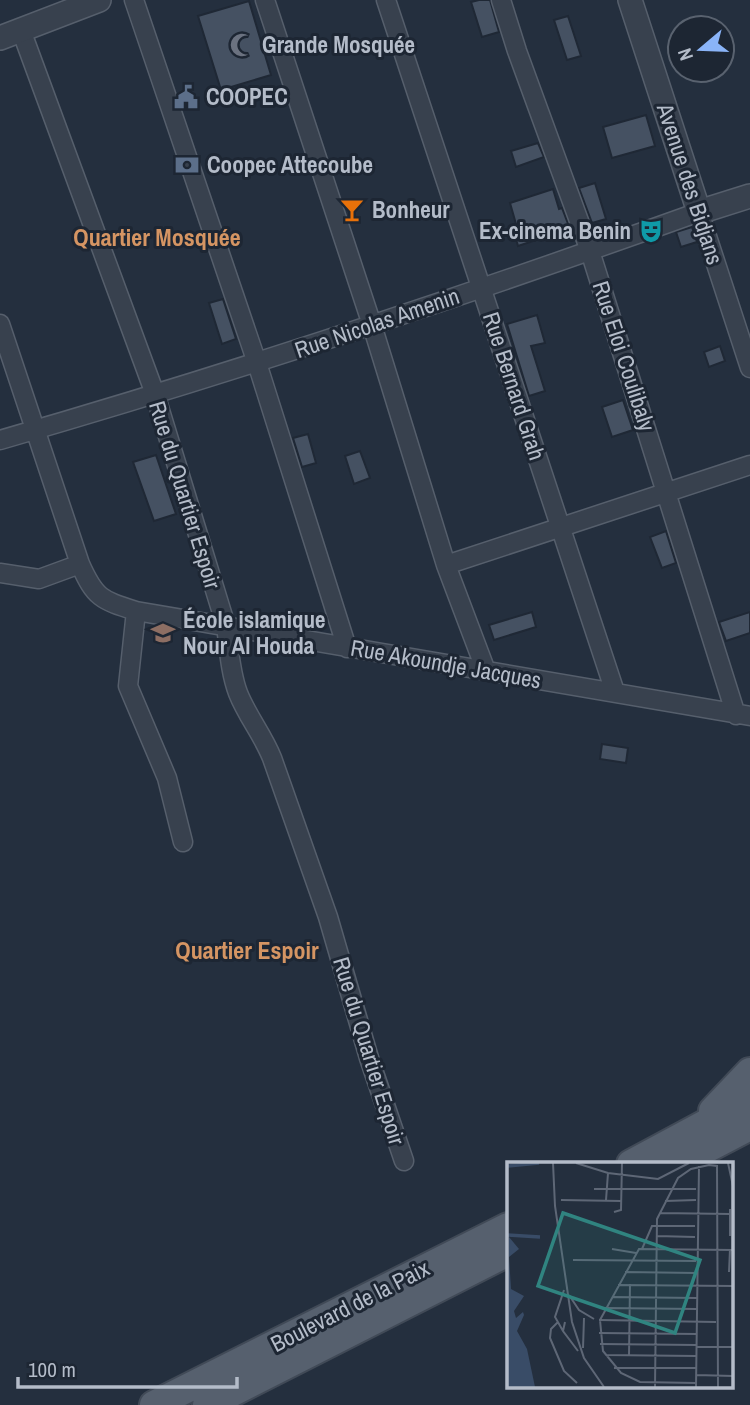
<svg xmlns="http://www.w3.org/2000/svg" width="750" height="1405" font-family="'Archivo Narrow',sans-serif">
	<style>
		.building { fill: #455162; stroke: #1f2835; stroke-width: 2 }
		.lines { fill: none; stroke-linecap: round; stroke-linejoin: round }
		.minor-casing { stroke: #565f6c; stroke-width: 21 }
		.tertiary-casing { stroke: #565f6c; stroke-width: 26 }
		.primary-casing { stroke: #414a57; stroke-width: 32 }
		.minor { stroke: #38414e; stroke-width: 18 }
		.tertiary { stroke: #38414e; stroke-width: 23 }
		.primary { stroke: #56606e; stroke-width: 28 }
		.labels { text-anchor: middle; stroke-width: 6; stroke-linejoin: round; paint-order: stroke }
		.poi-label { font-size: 23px; font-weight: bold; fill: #b4bcc9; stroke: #1d2633; text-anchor: start }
		.street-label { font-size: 23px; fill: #b4bcc9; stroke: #1d2633 }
		.neighbourhood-label { font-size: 24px; font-weight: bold; fill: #d59563; stroke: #1d2633 }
		.inset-river { fill: none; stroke: #394c67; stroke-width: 3.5 }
		.inset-road { fill: none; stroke: #5e6776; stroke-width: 2 }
		.view { fill: #308480; fill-opacity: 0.15; stroke: #308480; stroke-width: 3.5 }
		.inset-edge { fill: none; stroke: #b4bcc9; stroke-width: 3.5 }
	</style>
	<rect width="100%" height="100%" fill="#242f3e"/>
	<path class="building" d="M479,0H490L499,32L482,37L471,2Z
		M249,1L271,75L221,90L198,16Z
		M568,16L581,56L567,60L554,20Z
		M646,115L655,146L612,158L603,127Z
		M538,143L544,157L516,167L511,151Z
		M595,183L606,219L592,223L579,188Z
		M553,189L559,209L562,208L570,229L518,246L512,225L516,224L510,203Z
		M692,227L697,242L681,247L676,232Z
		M223,299L236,339L222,344L209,303Z
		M537,315L545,343L531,346L545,391L529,396L507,324Z
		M720,346L725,361L709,367L704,352Z
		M623,400L633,430L612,437L602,407Z
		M308,434L316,463L302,467L293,438Z
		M360,451L370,478L354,484L345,456Z
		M156,455L176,514L154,521L133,462Z
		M666,531L676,563L662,568L650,537Z
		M532,612L536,627L494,640L489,625Z
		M750,612V633L726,641L719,622Z
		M602,744L628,748L626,763L600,759Z"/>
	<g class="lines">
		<g class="minor-casing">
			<path id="minor" d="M134,0L257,363L347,648
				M265,0L372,325L446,565L486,671
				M386,0L615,692
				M501,0L517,51L590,251L736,715
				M21,30L155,394L226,626C229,648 230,672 238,693C247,716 263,735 272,758L328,917L369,1058L404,1161
				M0,324L80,564C95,598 101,600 136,611L750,716
				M0,440C236,372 468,295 699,212L750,368
				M446,565L750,465
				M0,573L39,579L80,564
				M136,611L128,686L167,778L183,842"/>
		</g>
		<g class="tertiary-casing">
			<path id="tertiary" d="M630,0L699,212L750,196
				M0,38L99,0"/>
		</g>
		<g class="primary-casing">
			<path id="primary" d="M713,1111L750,1072
				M631,1164L750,1100
				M677,1164L750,1126
				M154,1405L508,1227
				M207,1405L508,1252"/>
		</g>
		<use href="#minor" class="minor"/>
		<use href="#tertiary" class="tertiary"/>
		<use href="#primary" class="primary"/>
	</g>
	<defs>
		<g id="mosque-bare" transform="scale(1.89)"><path d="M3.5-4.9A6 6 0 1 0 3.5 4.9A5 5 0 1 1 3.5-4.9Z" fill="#6b7280" stroke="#1d2633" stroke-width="2.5" paint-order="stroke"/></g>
		<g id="civic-bare" transform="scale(1.89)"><path d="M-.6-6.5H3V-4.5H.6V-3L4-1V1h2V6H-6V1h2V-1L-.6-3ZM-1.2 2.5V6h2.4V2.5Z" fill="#5c6f8a" stroke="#1d2633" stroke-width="2.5" paint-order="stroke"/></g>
		<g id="bank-bare" transform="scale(1.89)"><path d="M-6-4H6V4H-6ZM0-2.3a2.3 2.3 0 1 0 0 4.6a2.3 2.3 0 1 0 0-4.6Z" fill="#5c6f8a" stroke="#1d2633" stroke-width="2.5" paint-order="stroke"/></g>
		<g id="bar-bare" transform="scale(1.89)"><path d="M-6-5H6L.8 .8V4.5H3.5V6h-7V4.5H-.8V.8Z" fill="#e8710a" stroke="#1d2633" stroke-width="2.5" paint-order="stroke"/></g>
		<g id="theatre-bare" transform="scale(1.89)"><path d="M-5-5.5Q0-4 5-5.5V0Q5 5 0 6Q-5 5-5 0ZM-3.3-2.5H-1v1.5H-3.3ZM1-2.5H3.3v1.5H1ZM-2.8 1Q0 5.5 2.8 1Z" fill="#0f9aa8" stroke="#1d2633" stroke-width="2.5" paint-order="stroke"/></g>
		<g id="school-bare" transform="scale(1.89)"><path d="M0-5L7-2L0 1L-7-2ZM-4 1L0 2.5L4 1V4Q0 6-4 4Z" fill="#8d6e63" stroke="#1d2633" stroke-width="2.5" paint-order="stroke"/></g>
	</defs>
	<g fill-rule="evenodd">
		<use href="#mosque-bare" x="242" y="45"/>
		<use href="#civic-bare" x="186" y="97"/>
		<use href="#bank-bare" x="187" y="165"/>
		<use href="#bar-bare" x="352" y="210"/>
		<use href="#theatre-bare" x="651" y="231"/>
		<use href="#school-bare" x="163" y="633"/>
	</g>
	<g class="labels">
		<g class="poi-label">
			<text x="262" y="53">Grande Mosquée</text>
			<text x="206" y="105">COOPEC</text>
			<text x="207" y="173">Coopec Attecoube</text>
			<text x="372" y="218">Bonheur</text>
			<text x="631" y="239" text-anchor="end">Ex-cinema Benin</text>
			<text x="183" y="628">École islamique<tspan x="183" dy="26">Nour Al Houda</tspan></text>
		</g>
		<g class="street-label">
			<text transform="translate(690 184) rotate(72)" y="8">Avenue des Bidjans</text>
			<text transform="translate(377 323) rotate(-19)" y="8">Rue Nicolas Amenin</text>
			<text transform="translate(624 356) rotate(72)" y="8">Rue Eloi Coulibaly</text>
			<text transform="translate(514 386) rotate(72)" y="8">Rue Bernard Grah</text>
			<text transform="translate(185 495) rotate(73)" y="8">Rue du Quartier Espoir</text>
			<text transform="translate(446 664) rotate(10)" y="8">Rue Akoundje Jacques</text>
			<text transform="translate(369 1051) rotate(73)" y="8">Rue du Quartier Espoir</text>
			<text transform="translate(350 1306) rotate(-27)" y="8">Boulevard de la Paix</text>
		</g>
		<g class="neighbourhood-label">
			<text x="157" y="246">Quartier Mosquée</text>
			<text x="247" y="959">Quartier Espoir</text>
		</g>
	</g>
	<g transform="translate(507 1162)">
		<rect width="226" height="226" fill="#242f3e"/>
		<path d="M2,75L12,87L2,95L4,127L17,134L7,149L9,156L16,150L17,153L10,169L20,187L28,225H0Z" fill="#394c67"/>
		<path class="inset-river" d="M0,4L32,1M0,73L33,75"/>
		<path class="inset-road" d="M46,1L48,44L65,160L77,196L97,225M69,1L101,11L151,17L182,1M221,1L226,24M87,27H189M54,38L114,39M99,38L101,11M158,39L189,38M223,47V74M107,50L114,48L115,1M153,51L223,52M150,74L188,75M105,87L129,91M135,87L145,64H188M66,98L189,99M118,110L189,111M222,110L223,87M111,123L226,124M62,133L72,148L87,157M105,135L190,136M98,146L190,147M92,158L209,160M51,160L44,167L43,176L57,209L70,221M58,160L56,169L71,189M56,169L48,155L57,128M92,171L190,172M93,182L189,183M189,185H226M76,186L77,156M98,193L189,194M122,194L123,122M107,206H189M189,213L226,214M189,221L133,220L114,211L96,189L93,158L132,87L226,88M148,225L150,57L171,16L184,7L202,3L210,4L211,225M189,225L192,4"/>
		<path class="view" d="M56,51L193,98L168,171L31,124Z"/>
		<rect width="226" height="226" class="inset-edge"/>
	</g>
	<g transform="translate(701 49) rotate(251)"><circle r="33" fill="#1d2633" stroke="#59626f" stroke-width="2"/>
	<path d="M0-5L12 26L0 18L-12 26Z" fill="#8ab4f8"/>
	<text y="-10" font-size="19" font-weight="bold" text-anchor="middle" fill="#b4bcc9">N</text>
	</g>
	<path d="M18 1377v10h219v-10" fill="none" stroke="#b4bcc9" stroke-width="3.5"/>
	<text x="28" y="1377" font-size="21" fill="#b4bcc9" stroke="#1d2633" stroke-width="5" paint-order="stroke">100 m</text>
</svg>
